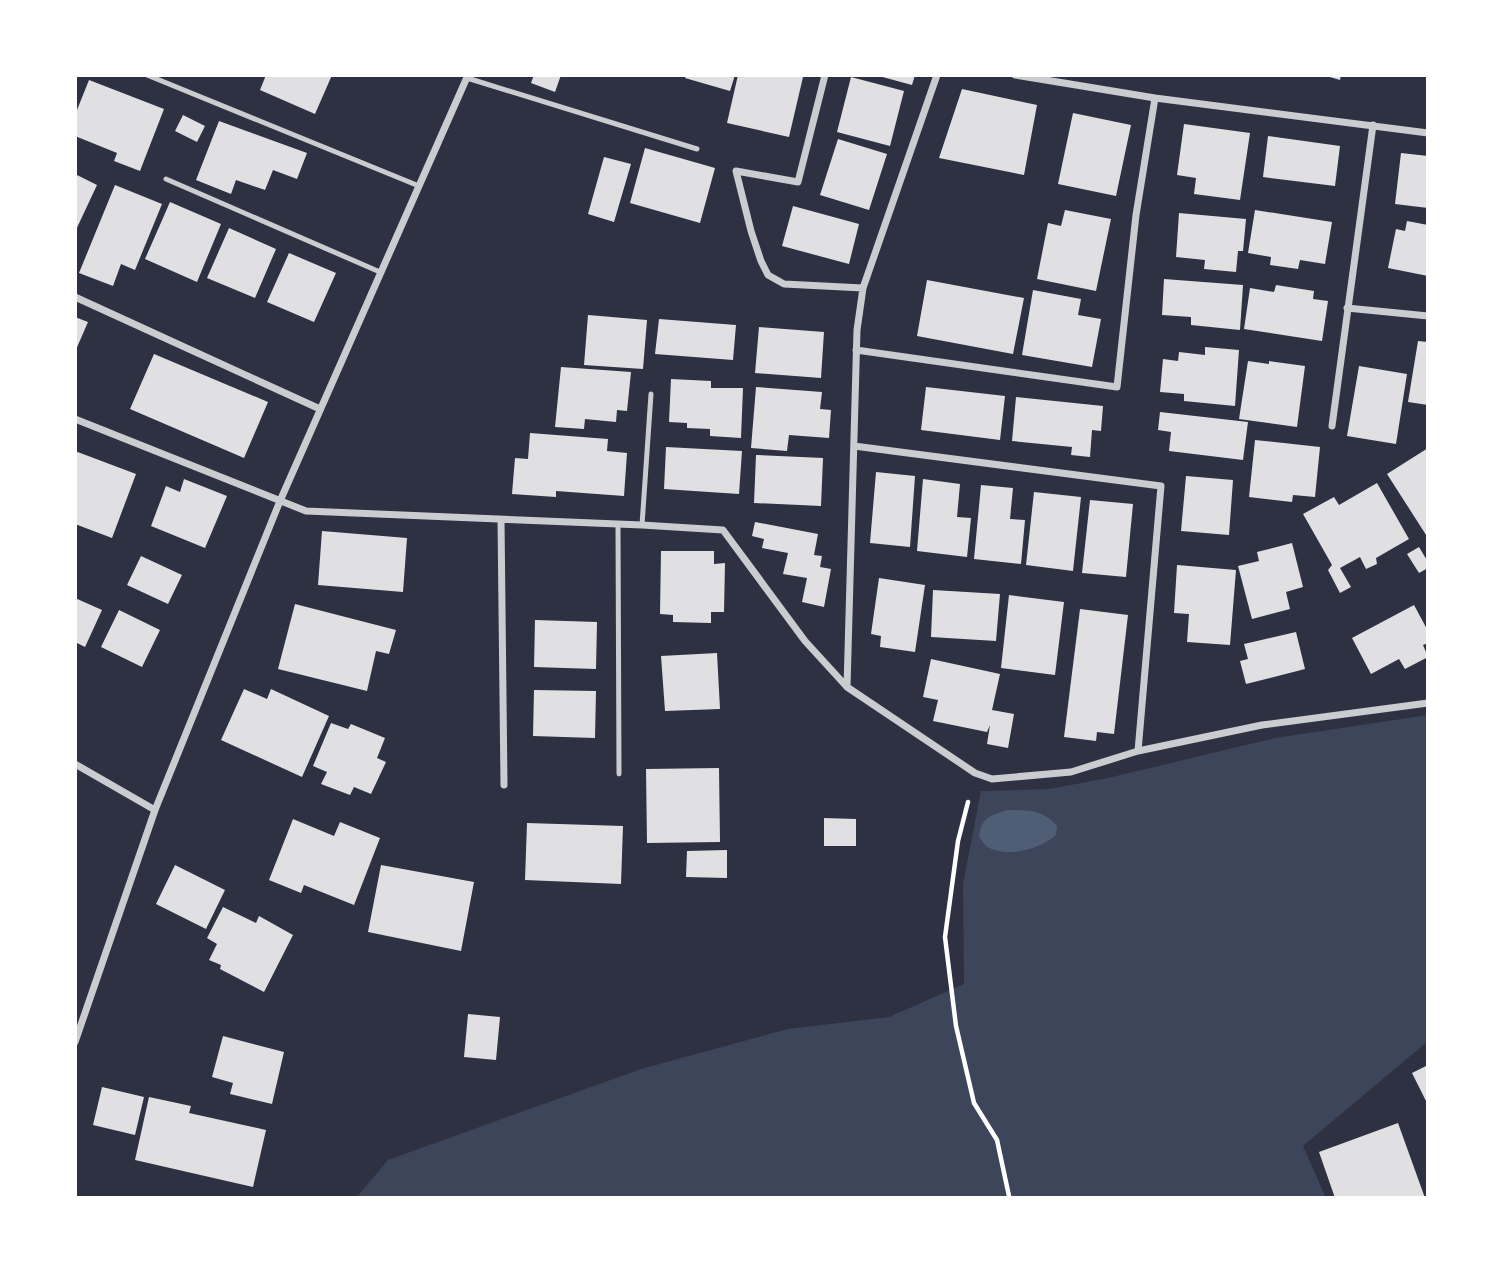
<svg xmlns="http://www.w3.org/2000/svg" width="1503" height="1273" font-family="Poppins,sans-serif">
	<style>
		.green { fill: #3c4559 }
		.water { fill: #4f5d75 }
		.building { fill: #e0e0e3 }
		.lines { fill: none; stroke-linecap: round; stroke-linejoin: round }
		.path { stroke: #fff; stroke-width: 4.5 }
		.service { stroke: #caccd0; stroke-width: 5 }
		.minor { stroke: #caccd0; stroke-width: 7 }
	</style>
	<rect width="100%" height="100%" fill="#2d3142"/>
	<path class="green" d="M1428,715V1041L1303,1146L1326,1198H356L388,1160L641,1069L788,1029L889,1017L964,984L963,884L981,791L1049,789L1108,778L1275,738Z"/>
	<path class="water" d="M1008,810C1028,810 1044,810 1057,826L1056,835C1041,849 1005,859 986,846C985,845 980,838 979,837C981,817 991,815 1008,810Z"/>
	<path class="building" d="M266,75H332L315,114L260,90Z
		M534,75H561L555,92L531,83Z
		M686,75H735L730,91L685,78Z
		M738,75H797L803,77L789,137L727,123Z
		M875,75H915L912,85Z
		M1323,75H1341L1340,80Z
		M851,77L904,91L890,146L837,132Z
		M89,80L164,109L140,171L114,161L117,153L75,136V115Z
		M962,89L1037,105L1024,175L939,158Z
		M1073,113L1131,125L1116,196L1058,184Z
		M183,115L205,126L197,142L175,131Z
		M219,121L307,153L297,179L273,170L265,190L236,180L231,194L196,180Z
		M1184,124L1250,133L1240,200L1194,194L1196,178L1177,175Z
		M1268,136L1340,146L1335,186L1263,177Z
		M838,139L887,154L869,210L820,195Z
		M645,148L715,168L700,223L630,203Z
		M1401,153L1428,156V208L1395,204Z
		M604,157L631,164L614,222L588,214Z
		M75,174L97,185L75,232Z
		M115,185L162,204L135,270L121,264L113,286L79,273Z
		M170,202L221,224L197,282L145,259Z
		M793,206L859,224L849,264L782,246Z
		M1065,210L1111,219L1096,291L1037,279L1048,223L1061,226Z
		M1255,210L1332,222L1325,264L1300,260L1298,269L1270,265L1271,257L1248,253Z
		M1179,213L1246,219L1243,251H1238L1236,272L1204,269L1205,260L1176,257Z
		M1407,221L1428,225V276L1388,268L1396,229L1405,231Z
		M229,228L276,249L255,298L207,278Z
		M289,253L336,273L314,322L267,302Z
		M1164,279L1243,285L1240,330L1191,325V317L1162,315Z
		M927,280L1024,298L1013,354L917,336Z
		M1276,285L1314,291L1313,299L1328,301L1322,341L1244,329L1250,288L1274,292Z
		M1033,290L1081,299L1078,315L1101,319L1092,367L1022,355Z
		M588,315L647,320L643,369L584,365Z
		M75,317L88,322L75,352Z
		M659,319L736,325L733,360L655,354Z
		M759,327L824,332L821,378L755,373Z
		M1418,341L1428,342V405L1408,402Z
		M1205,347L1239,350L1235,406L1184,401V394L1160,392L1163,359L1178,361L1179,352L1205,355Z
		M154,354L268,402L244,458L130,409Z
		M1248,361L1269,364V361L1305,366L1297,427L1239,419Z
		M1359,366L1407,374L1396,444L1347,436Z
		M561,367L631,372L627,411L617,410L616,422L585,419L584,429L555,427Z
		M671,379L711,381V388H743L741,438L710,436V429L687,428V423L669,422Z
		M756,387L822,392L820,409L831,410L829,438L789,435L787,451L751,448Z
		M926,387L1005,396L1000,440L921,430Z
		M1016,397L1103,406L1101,431L1092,430L1090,457L1071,455L1072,447L1012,441Z
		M1160,412L1248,422L1243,460L1169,451L1171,432L1158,430Z
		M530,433L608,439L607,451L627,453L624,496L556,491V497L512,494L515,458L528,459Z
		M1255,440L1320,447L1315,497L1293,495L1292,502L1249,497Z
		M666,447L742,451L739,494L664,489Z
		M1428,448V538L1387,474Z
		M75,451L136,474L112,538L75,524Z
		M756,455L823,458L821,506L754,503Z
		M876,472L915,476L910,547L870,543Z
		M1186,476L1233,480L1229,535L1181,531Z
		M184,479L227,496L205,548L151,526L166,486L180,492Z
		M923,479L960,484L957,517L971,518L967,557L917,551Z
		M1377,483L1409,539L1376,558L1377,564L1366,569L1360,557L1340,568L1351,587L1340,593L1328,570L1332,565L1303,514L1334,497L1339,505Z
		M981,485L1013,488L1010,519L1025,520L1021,564L974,559Z
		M1034,492L1081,497L1073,571L1026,565Z
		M1090,500L1133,504L1126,577L1082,573Z
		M755,522L818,534L814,555L822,556L820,567L831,569L824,607L802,602L807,578L783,574L788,553L762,548L764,539L752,536Z
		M322,531L407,538L403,592L318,585Z
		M1292,543L1303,587L1286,592L1290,609L1252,619L1238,566L1259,561L1257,552Z
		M1419,547L1428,562V568L1419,573L1407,554Z
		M661,551H714V564L725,563L724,612H711V623L673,622V615L660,614Z
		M141,556L182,575L168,604L127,585Z
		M1177,565L1236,570L1230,645L1187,642L1189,614L1174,613Z
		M879,578L925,585L915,652L880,647L881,636L871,634Z
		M933,590L1000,594L996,641L931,637Z
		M1009,595L1064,602L1055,675L1001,668Z
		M75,598L102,610L85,647L75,642Z
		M295,604L396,630L389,654L376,651L367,691L278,669Z
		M1414,605L1428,631V643L1423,645L1428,657L1405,669L1399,659L1371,674L1352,638Z
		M1080,609L1128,615L1114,734L1097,732L1096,741L1064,737Z
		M119,610L160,630L142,667L101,647Z
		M535,620L597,622L596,669L534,667Z
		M1296,632L1305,669L1246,684L1240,661L1248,659L1244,644Z
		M717,653L720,709L665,711L661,656Z
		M931,659L1000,674L992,710L1014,714L1008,748L987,744L990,725L987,732L933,721L938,700L923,697Z
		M244,689L267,699L271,689L329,716L302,777L221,740Z
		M534,690L596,691L595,738L533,736Z
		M331,723L348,729L351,724L385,738L377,758L386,762L371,794L354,787L350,795L321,784L327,772L313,766Z
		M719,768L720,842L647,843L646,769Z
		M824,818L856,819V846H824Z
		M293,819L334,836L340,822L380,838L354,905L304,885L301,893L269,880Z
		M527,823L623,826L621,884L525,880Z
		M727,850V878L686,877L687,851Z
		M175,865L225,890L206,929L156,904Z
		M381,865L474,882L461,951L368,932Z
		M223,907L256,923L259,916L293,935L264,992L220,969L221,965L209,960L217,944L207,938Z
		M468,1014L500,1017L496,1060L464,1057Z
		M223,1036L284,1052L272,1104L230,1094L233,1083L212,1077Z
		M1428,1065V1105L1412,1073Z
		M102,1087L144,1097L135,1135L93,1125Z
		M149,1097L191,1106L189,1113L266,1130L253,1187L135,1160Z
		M1398,1123L1425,1198H1335L1319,1152Z"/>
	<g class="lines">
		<path class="path" d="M968,802L958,841L945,937L956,1026L974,1103L997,1140L1009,1196L1008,1198"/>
		<path class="service" d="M147,75L419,186
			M467,78L697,149
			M166,179L380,272
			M618,525L619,774
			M642,525L651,394"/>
		<path class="minor" d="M825,75L798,182L736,171L751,231L761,261L768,275L784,284L863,288
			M1015,75L1155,98L1428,133
			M75,297L320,409
			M1347,308L1428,316
			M856,350L1117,387L1136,215L1155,98
			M75,419L306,511L642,525L723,530L805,641L847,687L975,773L992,779L1071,772L1138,751L1262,725L1428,703
			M1332,426L1373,125
			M854,446L1161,486L1138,751
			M501,520L504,785
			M847,687L857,330L863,288L937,75
			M75,764L155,810
			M75,1042L155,810L280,501L468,75"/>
	</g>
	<rect width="1503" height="1273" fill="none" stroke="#ffffff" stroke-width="154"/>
</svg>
